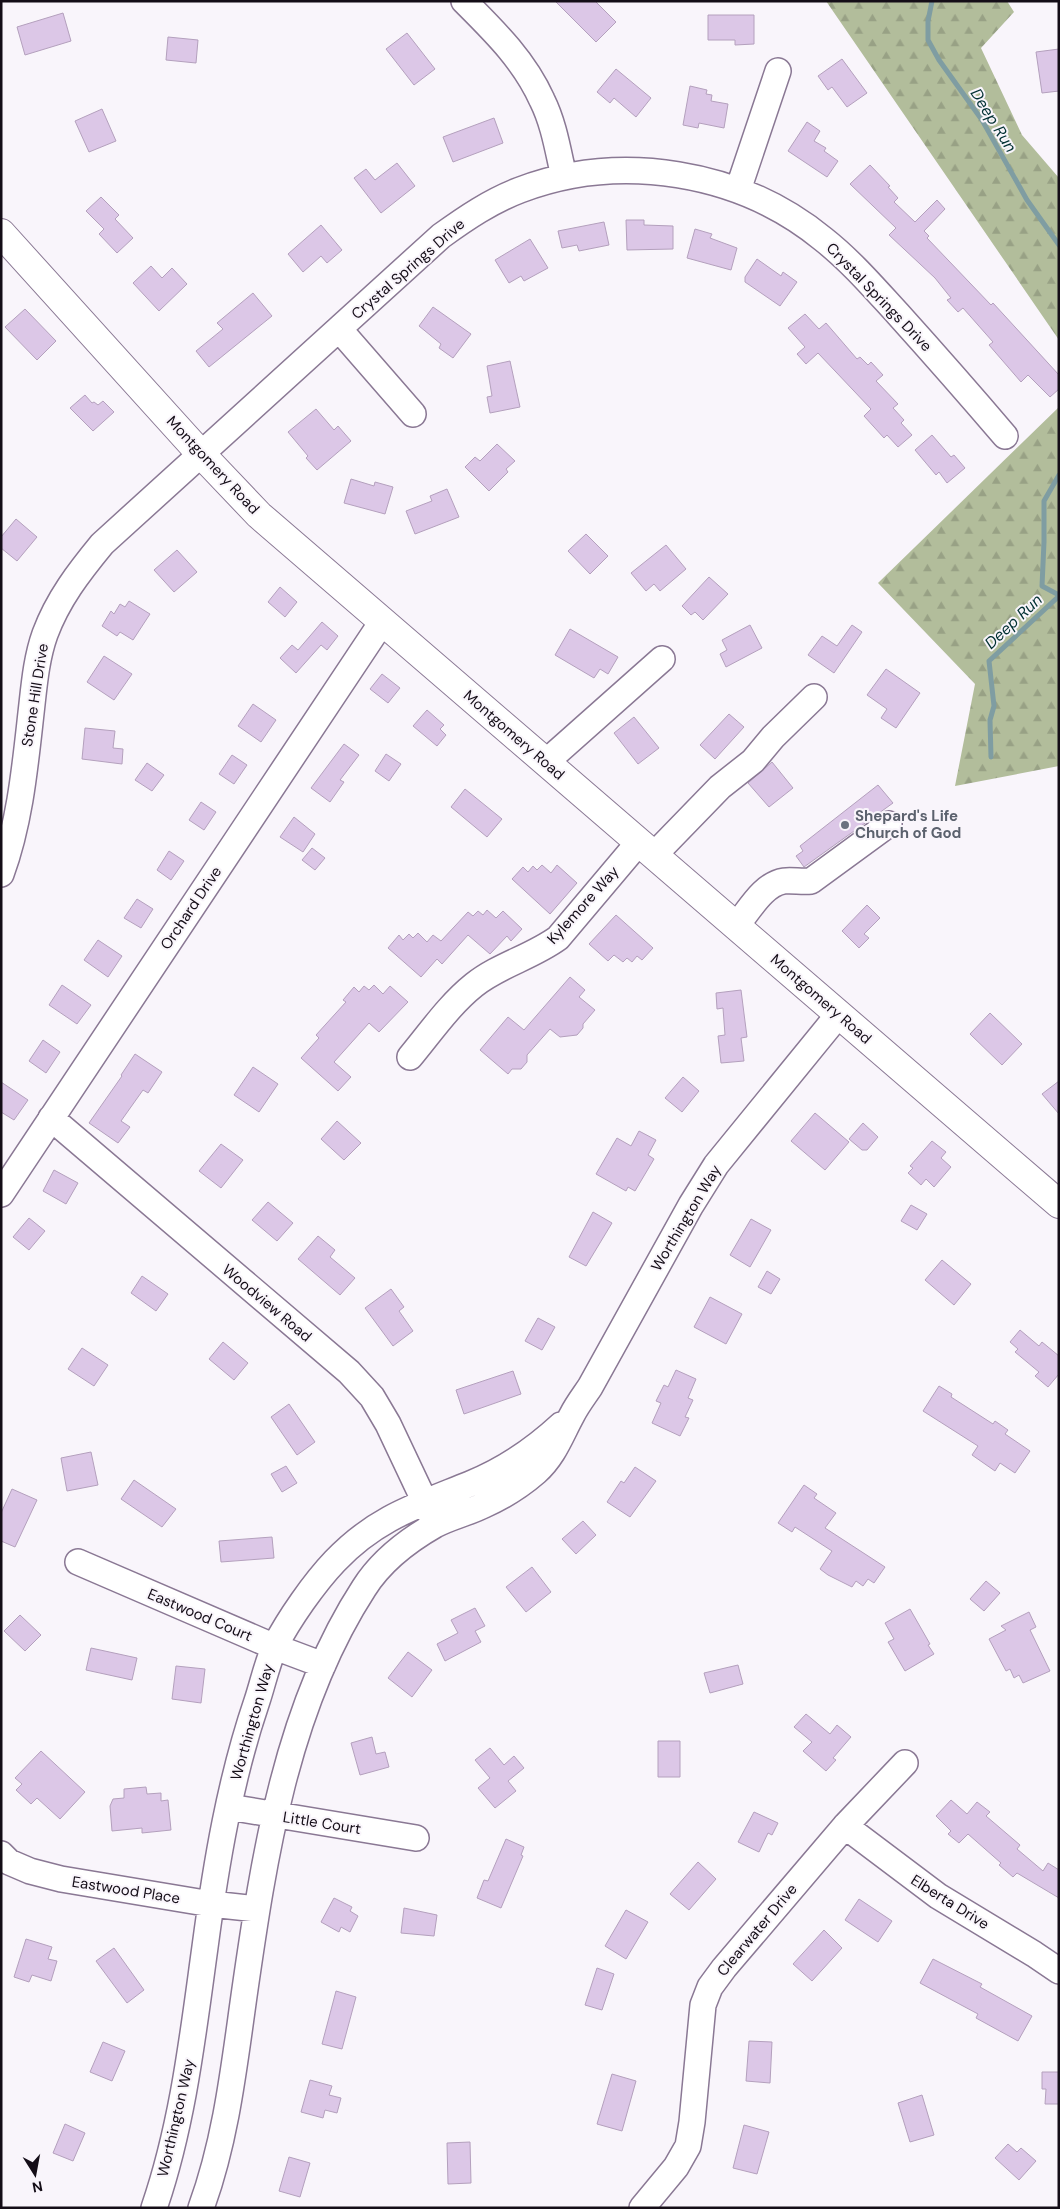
<svg xmlns="http://www.w3.org/2000/svg" width="1060" height="2209" font-family="'DM Sans',sans-serif">
	<style>
		.forest { fill: url(#forest-firs) }
		.lines { fill: none; stroke-linecap: round; stroke-linejoin: round }
		.stream { stroke: #7f9da2; stroke-width: 5 }
		.building { fill: #dcc7e7; stroke: #b4a0bd }
		.minor-casing { stroke: #8a7894; stroke-width: 28 }
		.major-casing { stroke: #8a7894; stroke-width: 30 }
		.minor { stroke: #fff; stroke-width: 25 }
		.major { stroke: #fff; stroke-width: 28 }
		.worship-dot { fill: #6b7280; stroke: #f9f5fb; stroke-width: 2 }
		.labels { text-anchor: middle; stroke-width: 4; stroke-linejoin: round; paint-order: stroke }
		.street-label { font-size: 15px; fill: #140d17; stroke: #f9f5fb }
		.worship-label { font-size: 15px; font-weight: bold; fill: #5b616d; stroke: #f9f5fb; text-anchor: start }
		.water-label { font-size: 16px; font-style: italic; fill: #013032; stroke: #f9f5fb }
	</style>
	<defs>
		<pattern id="forest-firs" width="22" height="20" patternUnits="userSpaceOnUse" patternTransform="scale(1.25)"><rect width="22" height="20" fill="#b2bd9b"/><path d="M5 1l3.5 6h-7zM16 11l3.5 6h-7z" fill="#98a185"/></pattern>
	</defs>
	<rect width="100%" height="100%" fill="#f9f5fb"/>
	<path class="forest" d="M826,1H1007L1014,12L981,48L1022,135L1059,178V340Z
		M1059,407V766L955,786L975,684L878,583Z"/>
	<g class="lines">
		<path class="stream" d="M932,1L928,21V40L939,60L982,120L1027,200L1059,245
			M1059,475L1044,501V542L1042,586L1059,595
			M991,757L990,720L994,706L989,661L1059,596"/>
	</g>
	<path class="building" d="M555,1H595L616,22L596,42Z
		M63,13L71,41L25,55L17,27Z
		M708,15H754V44L735,45V40H708Z
		M407,33L435,69L414,85L386,49Z
		M168,37L198,40L196,63L166,60Z
		M1059,49V91L1042,93L1036,52Z
		M842,59L867,93L847,107L832,87L828,90L818,76Z
		M616,69L651,98L636,117L614,98L610,103L597,92Z
		M690,86L707,90L706,94L712,95L711,101L728,104L724,128L699,123L698,128L683,125Z
		M102,109L116,141L89,152L75,121Z
		M494,118L503,143L453,162L443,137Z
		M807,122L820,131L814,141L826,148L824,151L838,161L827,177L788,151Z
		M397,163L415,186L381,213L354,178L366,169L375,180Z
		M870,165L890,186L888,187L898,198L894,202L915,222L937,200L945,209L924,231L929,236L927,238L991,305L993,303L1059,375V389L1050,397L1028,375L1021,382L989,345L993,342L963,308L958,312L947,300L951,298L935,278L889,235L896,228L850,184Z
		M101,197L119,215L115,219L133,238L117,253L99,234L104,229L86,211Z
		M626,220H644V225L673,226V249L627,250Z
		M604,222L609,245L579,251L577,245L562,248L558,231Z
		M321,225L342,250L327,263L321,256L303,272L288,254Z
		M695,229L712,234L710,238L737,248L731,270L687,258Z
		M530,239L548,268L524,281L521,276L509,283L495,260Z
		M757,259L781,276L783,272L797,282L780,306L745,282V277Z
		M151,266L162,278L172,268L187,284L159,311L133,283Z
		M253,293L272,316L209,367L196,351L223,329L217,323Z
		M433,307L471,334L453,358L439,348L441,344L419,326Z
		M25,309L56,341L37,360L5,327Z
		M805,314L819,329L826,323L857,359L860,357L868,365L871,362L883,375L876,381L898,404L893,408L904,420L901,423L912,435L898,447L887,435L884,438L864,416L871,409L818,353L806,364L797,354L805,347L788,328Z
		M510,361L520,407L490,413L487,397L492,396L487,366Z
		M85,395L92,403L94,402L98,405L103,401L114,412L93,431L70,408Z
		M316,409L334,430L338,426L351,441L317,470L306,458L308,456L288,432Z
		M932,435L951,457L954,455L965,468L947,483L939,472L936,475L915,450Z
		M497,444L515,461L506,469L508,472L489,491L465,467L475,457L480,461Z
		M351,479L374,486L375,482L393,487L385,514L344,503Z
		M447,489L459,517L415,534L406,511L432,501L430,496Z
		M16,519L37,537L17,561L1,548V537Z
		M586,534L608,556L590,574L568,551Z
		M666,545L686,569L660,591L654,584L646,591L631,573Z
		M177,550L197,572L174,592L154,570Z
		M709,577L728,594L703,620L695,612L691,615L682,606Z
		M280,587L297,602L285,617L268,602Z
		M129,601L150,614L133,640L120,632L117,636L102,626L111,611L114,614L120,604L125,607Z
		M322,622L338,636L327,650L321,645L296,673L280,658L292,645L298,650Z
		M750,625L762,648L726,667L720,654L727,650L722,640Z
		M852,625L862,632L834,673L808,655L822,636L837,646Z
		M570,629L618,657L608,674L600,669L594,678L555,655Z
		M104,656L132,674L114,700L87,682Z
		M886,669L920,693L896,728L881,718L887,709L867,695Z
		M382,674L400,688L388,703L370,689Z
		M253,704L276,720L261,742L238,726Z
		M427,710L444,725L440,729L446,735L437,746L413,726Z
		M729,714L744,727L715,759L700,745Z
		M634,717L659,748L638,764L614,733Z
		M85,728L115,731L113,748L123,749L122,764L82,759Z
		M344,744L359,755L340,780L344,782L330,802L311,788Z
		M386,754L401,764L389,781L375,771Z
		M232,755L247,765L234,784L219,774Z
		M772,762L793,788L769,807L748,783Z
		M147,763L164,775L152,791L135,780Z
		M878,785L893,803L804,867L796,856L803,851L800,846Z
		M465,789L502,819L487,837L451,807Z
		M201,802L216,812L204,830L189,820Z
		M294,817L315,834L303,852L280,837Z
		M312,848L325,858L315,870L302,860Z
		M169,851L184,861L171,880L157,870Z
		M542,865L551,873L557,865L577,883L550,914L512,879L523,867L528,872L533,866L537,870Z
		M137,899L153,909L141,928L124,918Z
		M867,905L880,918L864,934L869,938L859,948L842,931Z
		M487,910L496,918L503,911L522,929L511,941L507,936L490,954L468,935L442,964L437,959L421,977L388,948L399,935L403,940L409,934L413,938L418,933L427,942L433,935L441,941L468,912L473,916L478,911L483,915Z
		M616,915L653,948L642,960L637,956L632,962L627,958L623,962L614,955L608,961L589,944Z
		M98,940L122,956L108,977L84,960Z
		M570,977L585,990L579,997L595,1010L583,1024V1028L577,1035L560,1037L550,1029L527,1055V1062L521,1069H512L508,1074L480,1050L508,1017L524,1030Z
		M62,985L91,1005L77,1024L49,1005Z
		M374,985L383,994L390,986L408,1002L379,1032L369,1023L334,1062L351,1077L338,1091L301,1058L319,1038L316,1035L346,1002L343,1000L354,987L359,992L364,986L369,990Z
		M741,990L747,1037L741,1038L744,1061L721,1063L718,1036L725,1035L723,1008L717,1009L716,993Z
		M990,1013L1022,1044L1002,1065L970,1034Z
		M43,1040L60,1052L46,1073L29,1061Z
		M135,1054L162,1072L148,1093L143,1090L121,1121L130,1127L118,1143L89,1123L122,1076L121,1075Z
		M253,1067L278,1084L259,1112L234,1095Z
		M683,1077L699,1091L682,1112L665,1098Z
		M1059,1081V1114L1042,1094Z
		M1,1082L28,1100L14,1120L1,1112Z
		M815,1113L849,1142L825,1170L791,1141Z
		M337,1121L361,1143L344,1160L321,1139Z
		M863,1123L878,1137L867,1150H862L849,1139Z
		M639,1131L656,1140L648,1155L654,1159L635,1191L628,1187L626,1191L596,1174L617,1138L631,1146Z
		M932,1141L946,1152L941,1158L951,1167L934,1187L926,1179L921,1185L908,1173L913,1168L910,1166Z
		M221,1144L243,1160L221,1188L199,1171Z
		M54,1170L78,1183L66,1204L43,1191Z
		M268,1202L293,1223L277,1241L252,1220Z
		M911,1205L927,1214L917,1230L901,1221Z
		M593,1212L612,1223L586,1266L569,1257Z
		M29,1218L45,1231L29,1250L13,1237Z
		M751,1219L771,1230L750,1267L730,1255Z
		M318,1236L335,1250L330,1257L355,1278L340,1295L298,1259Z
		M942,1260L971,1284L954,1305L925,1280Z
		M767,1271L780,1279L771,1294L758,1287Z
		M142,1276L168,1294L156,1311L131,1293Z
		M391,1289L404,1307L399,1311L413,1331L393,1346L365,1308Z
		M710,1297L742,1314L726,1344L694,1327Z
		M538,1318L555,1327L542,1350L525,1341Z
		M1020,1330L1039,1346L1042,1342L1059,1356V1374L1048,1387L1035,1376L1039,1372L1015,1352L1018,1349L1010,1342Z
		M223,1342L248,1363L234,1380L209,1359Z
		M82,1348L108,1365L94,1386L68,1369Z
		M676,1370L696,1379L688,1398L693,1400L685,1417L689,1418L680,1436L652,1423L661,1403L656,1401L664,1385L668,1387Z
		M513,1371L521,1394L464,1414L456,1390Z
		M939,1386L952,1394L951,1397L993,1424L995,1421L1008,1430L1005,1434L1030,1451L1015,1473L1000,1463L995,1471L972,1455L978,1446L923,1411Z
		M289,1404L315,1442L297,1455L271,1417Z
		M91,1452L98,1485L67,1491L61,1458Z
		M286,1466L297,1483L282,1492L271,1474Z
		M635,1467L656,1481L630,1517L607,1502L621,1481L624,1483Z
		M134,1480L176,1509L162,1527L121,1499Z
		M804,1485L817,1494L814,1498L836,1513L825,1528L885,1567L874,1583L868,1579L863,1586L856,1581L852,1587L828,1575L820,1569L832,1551L795,1527L792,1532L778,1523Z
		M12,1489L37,1500L15,1547L1,1541V1513Z
		M583,1521L596,1535L576,1554L562,1539Z
		M272,1537L274,1558L221,1562L219,1541Z
		M532,1567L551,1592L526,1612L506,1587Z
		M986,1581L1000,1593L984,1611L970,1599Z
		M475,1608L485,1626L475,1631L481,1642L445,1661L437,1644L458,1633L451,1620Z
		M910,1609L930,1644L928,1645L934,1654L905,1671L888,1642L894,1639L885,1623Z
		M1029,1612L1036,1627L1030,1630L1050,1671L1023,1683L1019,1675L1014,1678L1010,1669L1006,1671L989,1639L1006,1630L1001,1626Z
		M20,1615L41,1635L25,1651L4,1631Z
		M91,1648L137,1658L132,1680L86,1670Z
		M408,1652L432,1670L412,1697L388,1678Z
		M738,1665L743,1684L710,1693L704,1673Z
		M176,1666L205,1669L201,1703L172,1699Z
		M806,1714L830,1734L837,1725L851,1737L833,1758L836,1760L826,1771L803,1751L812,1742L794,1727Z
		M372,1737L376,1754L385,1752L389,1767L360,1775L351,1743Z
		M658,1741H680V1777H658Z
		M490,1748L504,1765L514,1756L524,1768L508,1781L516,1791L495,1808L478,1788L490,1778L475,1760Z
		M41,1751L85,1792L60,1819L37,1798L31,1804L16,1790L22,1784L15,1778Z
		M146,1787L147,1794L161,1793V1801L168,1800L171,1830L142,1833V1828L112,1831L110,1806L113,1799L124,1798V1789Z
		M951,1800L967,1814L977,1802L990,1812L986,1816L1020,1845L1017,1849L1043,1871L1048,1863L1059,1870V1898L1017,1873L1013,1877L999,1865L1001,1863L968,1834L959,1843L948,1834L951,1831L936,1816Z
		M754,1812L778,1823L772,1835L768,1833L759,1852L738,1842Z
		M506,1839L524,1847L521,1855L523,1856L501,1908L477,1898L484,1880L488,1881Z
		M698,1862L716,1879L689,1910L670,1894Z
		M334,1898L352,1907L350,1911L358,1916L350,1932L341,1927L339,1932L321,1922Z
		M859,1899L892,1921L878,1942L845,1920Z
		M404,1908L437,1915L434,1936L401,1933Z
		M626,1910L648,1922L626,1959L605,1946Z
		M824,1930L842,1948L812,1981L793,1964Z
		M26,1939L52,1947L48,1959L57,1961L51,1981L32,1975L29,1982L14,1977Z
		M114,1948L144,1990L127,2003L96,1961Z
		M933,1959L982,1984L980,1987L1032,2016L1018,2041L976,2018L978,2014L920,1983Z
		M597,1968L614,1974L602,2010L585,2005Z
		M336,1991L356,1997L342,2049L322,2044Z
		M749,2041L772,2042L770,2083L746,2081Z
		M103,2042L125,2051L112,2081L90,2072Z
		M1042,2072H1059V2104H1045L1046,2089H1042Z
		M612,2074L636,2081L622,2131L597,2124Z
		M310,2080L332,2086L329,2095L341,2098L337,2113L325,2110L323,2118L301,2112Z
		M922,2095L934,2135L910,2142L898,2103Z
		M65,2124L85,2133L73,2161L53,2153Z
		M744,2125L769,2132L757,2174L733,2168Z
		M470,2142L471,2183L448,2184L447,2143Z
		M1008,2144L1017,2152L1021,2148L1036,2161L1019,2180L995,2158Z
		M289,2157L310,2163L300,2197L279,2191Z"/>
	<g class="lines">
		<g class="minor-casing">
			<path id="minor" d="M464,1C494,31 524,60 542,100C554,124 558,151 564,177
				M738,190L778,71
				M339,329L413,414
				M546,762L662,659
				M654,855L720,787L753,761L773,737L814,697
				M1,874C20,822 25,767 31,713C34,687 36,659 45,634C58,599 79,572 102,544L441,236C466,218 491,201 520,190C620,152 740,171 823,239C851,261 874,288 898,314C934,354 970,395 1005,436
				M736,926C749,911 763,884 784,881C792,880 802,882 811,881L889,824
				M410,1057C430,1033 449,1005 474,985C499,965 532,957 558,938L639,842
				M51,1118L349,1372L372,1397L388,1424L431,1515
				M1,1194L382,622
				M78,1562L275,1647L323,1665
				M229,1807L416,1838
				M845,1826L938,1896L1034,1954L1059,1971
				M1,1854L9,1862L30,1871L61,1879L211,1904L257,1909
				M154,2208C183,2124 193,2034 205,1947C216,1864 230,1780 257,1701C263,1683 267,1663 275,1646C289,1619 314,1583 335,1561C376,1518 416,1506 470,1484C502,1471 535,1449 561,1425
				M201,2208C226,2140 234,2067 244,1996C264,1857 286,1708 364,1588C381,1561 407,1541 435,1525C450,1517 468,1513 484,1505C502,1497 521,1485 536,1472C554,1456 561,1435 572,1415C577,1405 584,1396 590,1387L691,1205L716,1165L839,1014
				M642,2208L676,2167L688,2146L692,2122L703,2005L710,1987L724,1968L845,1826L905,1763"/>
		</g>
		<g class="major-casing">
			<path id="major" d="M1,233L200,453L259,515L1059,1204"/>
		</g>
		<use href="#minor" class="minor"/>
		<use href="#major" class="major"/>
	</g>
	<circle class="worship-dot" cx="845" cy="825" r="5"/>
	<g class="labels">
		<g class="street-label">
			<text transform="translate(408 269) rotate(-41)" y="5">Crystal Springs Drive</text>
			<text transform="translate(879 297) rotate(46)" y="5">Crystal Springs Drive</text>
			<text transform="translate(213 465) rotate(47)" y="5">Montgomery Road</text>
			<text transform="translate(35 695) rotate(-81)" y="5">Stone Hill Drive</text>
			<text transform="translate(514 735) rotate(41)" y="5">Montgomery Road</text>
			<text transform="translate(583 905) rotate(-48)" y="5">Kylemore Way</text>
			<text transform="translate(191 908) rotate(-56)" y="5">Orchard Drive</text>
			<text transform="translate(821 999) rotate(41)" y="5">Montgomery Road</text>
			<text transform="translate(686 1218) rotate(-59)" y="5">Worthington Way</text>
			<text transform="translate(267 1303) rotate(40)" y="5">Woodview Road</text>
			<text transform="translate(200 1615) rotate(23)" y="5">Eastwood Court</text>
			<text transform="translate(252 1722) rotate(-74)" y="5">Worthington Way</text>
			<text transform="translate(322 1823) rotate(9)" y="5">Little Court</text>
			<text transform="translate(126 1890) rotate(9)" y="5">Eastwood Place</text>
			<text transform="translate(950 1902) rotate(32)" y="5">Elberta Drive</text>
			<text transform="translate(757 1930) rotate(-50)" y="5">Clearwater Drive</text>
			<text transform="translate(176 2118) rotate(-77)" y="5">Worthington Way</text>
		</g>
		<g class="worship-label">
			<text x="855" y="821">Shepard's Life<tspan x="855" dy="17">Church of God</tspan></text>
		</g>
		<g class="water-label">
			<text transform="translate(994 120) rotate(58)" y="6">Deep Run</text>
			<text transform="translate(1013 621) rotate(-43)" y="6">Deep Run</text>
		</g>
	</g>
	<rect width="1060" height="2209" fill="none" stroke="#140d17" stroke-width="5"/>
	<g transform="translate(35 2174) rotate(169)" stroke="#f9f5fb" stroke-width="4" paint-order="stroke">
	<path d="M0-4L9 19L0 12L-9 19Z" fill="#140d17"/>
	<text y="-8" font-size="14" font-weight="bold" text-anchor="middle" fill="#140d17">N</text>
	</g>
</svg>
